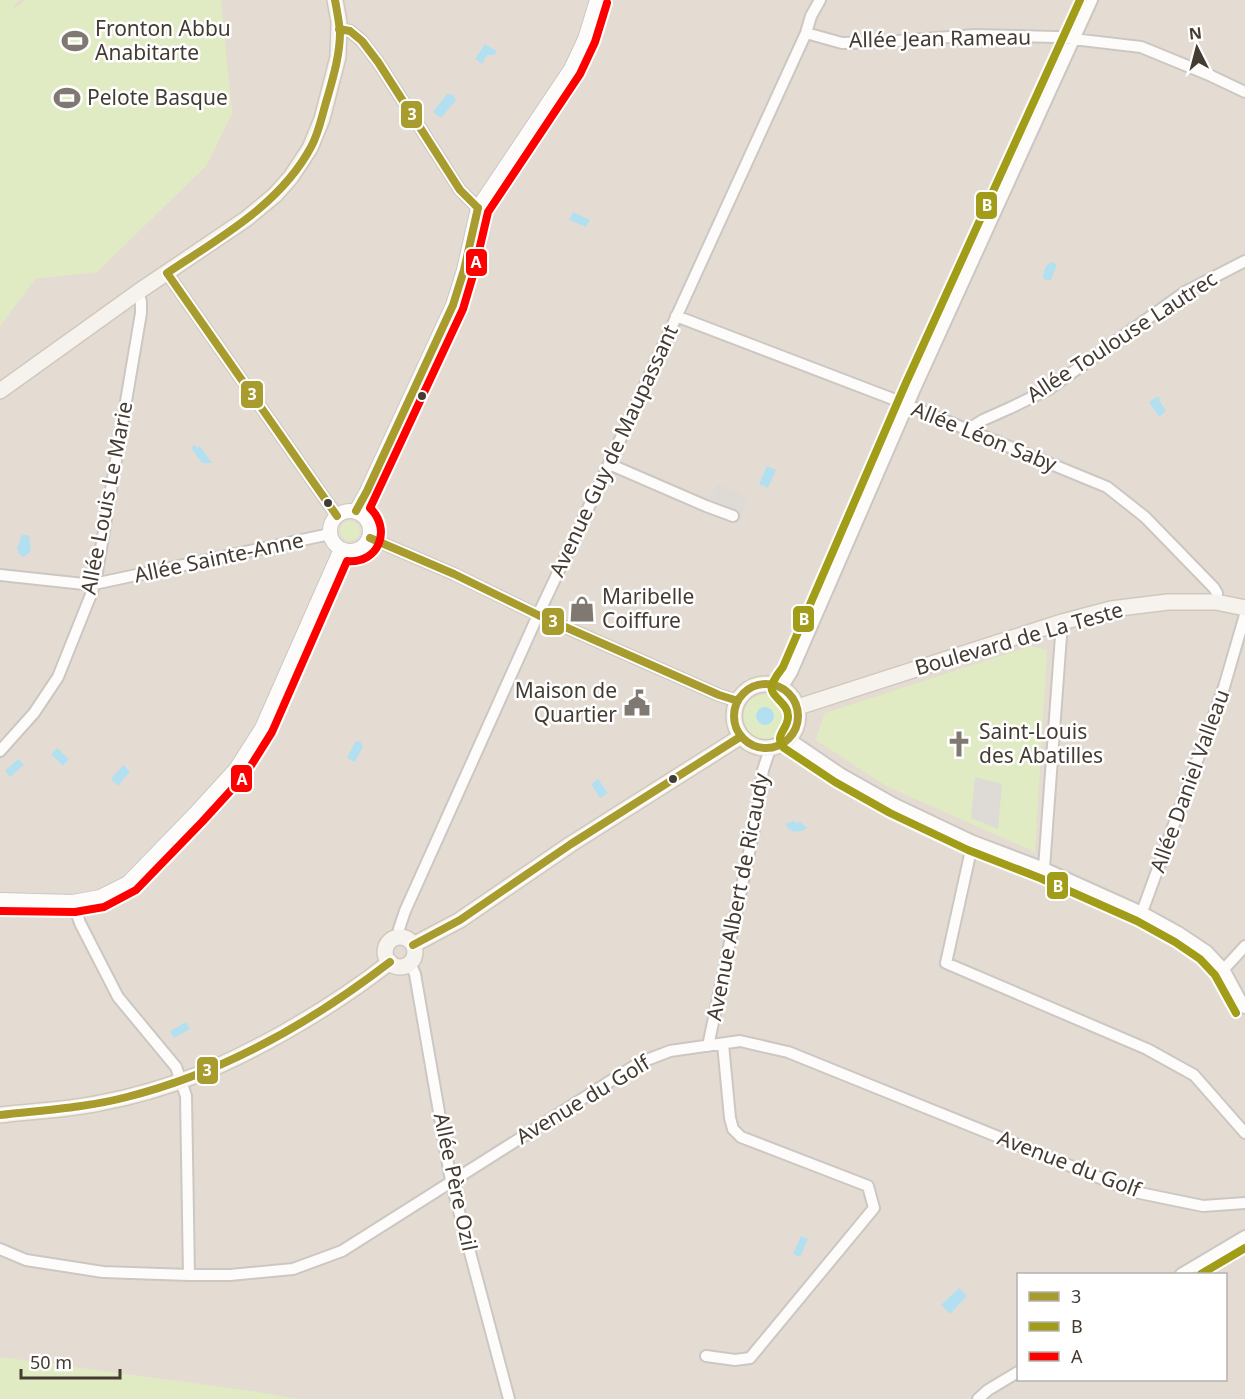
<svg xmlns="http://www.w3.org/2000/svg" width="1245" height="1399" font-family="'Noto Sans',sans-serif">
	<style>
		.residential { fill: #e4dcd2; fill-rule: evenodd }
		.green { fill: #e1ebc3 }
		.parking { fill: #dedad6 }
		.water { fill: #b2e0f1 }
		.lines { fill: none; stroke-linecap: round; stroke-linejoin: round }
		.minor-casing { stroke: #cbc7c2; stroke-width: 14 }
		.tertiary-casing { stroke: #cbc7c2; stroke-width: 16 }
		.secondary-casing { stroke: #d0c8bd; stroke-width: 18 }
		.minor { stroke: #fdfcfb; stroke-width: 10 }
		.tertiary { stroke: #fdfcfb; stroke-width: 14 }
		.secondary { stroke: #f6f2ed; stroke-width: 15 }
		.bus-1-casing { stroke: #fff; stroke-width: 12 }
		.bus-2-casing { stroke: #fff; stroke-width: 12 }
		.bus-3-casing { stroke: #fff; stroke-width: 12 }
		.bus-1 { stroke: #a99c2f; stroke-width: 8 }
		.bus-2 { stroke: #a29d19; stroke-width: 8 }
		.bus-3 { stroke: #f00; stroke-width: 8 }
		.bus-dot { fill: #443b32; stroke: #fff; stroke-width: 2 }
		.labels { text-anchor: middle; stroke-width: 5; stroke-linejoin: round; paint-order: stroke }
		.poi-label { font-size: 21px; fill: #443b32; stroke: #fff; text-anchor: start }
		.street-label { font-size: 21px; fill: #443b32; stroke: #fff }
		.line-badge { stroke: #fff; stroke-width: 2 }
		.badge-label { font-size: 16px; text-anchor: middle; font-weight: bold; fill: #fff }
	</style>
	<rect width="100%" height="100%" fill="#efebe6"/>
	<path class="residential" d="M19,0H1245V1399H0V52L13,6ZM1018,1274H1226V1380H1018Z"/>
	<path class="green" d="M0,0H19L13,6L14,9L25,0H221L232,113L207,165L97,272L35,279L0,326Z
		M340 531a10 10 0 1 1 20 0a10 10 0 1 1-20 0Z
		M1031,646L1047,650L1035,852L886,786L816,740L825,713Z
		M764,694C778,695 791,706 787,722C786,728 782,733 776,736C747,751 727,702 764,694Z
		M0,1357L251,1391L299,1399H0Z"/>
	<path class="parking" d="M477,215L493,227L478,281L462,277Z
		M718,484L740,493L747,502L737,523L702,511Z
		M975,777L1002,784L998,829L971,818Z"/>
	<path class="water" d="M485,44L497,51L494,55H487L482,64L475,59Z
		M447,94L453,95L456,100L441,118L433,112Z
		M573,212L590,220L586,227L569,220Z
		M1052,262L1057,265L1051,280H1046L1043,278C1043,272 1046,263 1052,262Z
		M1158,396L1160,399L1159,400L1166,411L1159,417L1149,402Z
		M195,445L197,448L200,446L212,463H202L191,448Z
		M767,466L776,470L768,488L759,484Z
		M22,535H27L29,536L31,550L29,553L23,557L19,554L17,549Z
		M756 716a9 9 0 1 1 18 0a9 9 0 1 1-18 0Z
		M360,741L363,747L355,762L347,758L355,742Z
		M57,748L69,759L63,766L51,754Z
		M18,759L24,765L10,777L5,771Z
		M123,765L130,771L118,786L111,779Z
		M598,779L608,793L600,798L591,784Z
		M794,821L796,823L800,822L807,828C799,834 790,833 785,824Z
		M186,1022L190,1029L174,1038L170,1031Z
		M801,1236L808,1239L800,1257L793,1254Z
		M959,1288L967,1296L950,1314L941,1305Z"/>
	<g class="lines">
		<g class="minor-casing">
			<path id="minor" d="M339,29L350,31L362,41L378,62L460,190L478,208
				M806,33L842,43L886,42L975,35L1056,37L1141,47L1207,74L1245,92
				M167,273L337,516
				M676,316L893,399L1107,487L1145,517L1214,588L1217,593L1216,602
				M967,430L983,420L1010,408L1049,389L1185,292L1245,261
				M609,464L706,506L733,516
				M370,538L454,574L538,615L719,695L738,701
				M0,575L84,584H94L330,534
				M782,688L792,672L915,389L1092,0
				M790,739L840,773L895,804L973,841L1044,868L1142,912L1180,933L1207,951L1224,969L1245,1008
				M0,751L34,713L58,677L92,592L97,572L141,313V302L138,292
				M973,841L946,963L1147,1049L1194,1075L1245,1133
				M1044,868L1062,622
				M73,902L80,923L118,997L176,1067L186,1096L189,1275
				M1142,912L1224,687L1245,615
				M398,937L399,929L405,911L538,615L609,464L806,33L811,16L820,0
				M410,963L415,974L451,1181L509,1399
				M1224,969L1245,946
				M708,1046L754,829L763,770L770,749
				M0,1249L26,1260L103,1272L189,1275H230L293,1269L342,1251L639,1063L670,1051L740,1041L788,1052L1135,1192L1203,1206L1245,1203
				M1181,1274L1245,1236
				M706,1356L735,1360L750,1358L874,1208L868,1186L741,1137L733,1129L730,1118L723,1044
				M978,1399L988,1390L1018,1372"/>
		</g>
		<g class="tertiary-casing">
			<path id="tertiary" d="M330 531a20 20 0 1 1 40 0a20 20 0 1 1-40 0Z
				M356,511L367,491L453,305L464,270L478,208L571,69L585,39L597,0
				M0,900L73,902L100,897L128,883L194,815L236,769L262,728L341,549"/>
		</g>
		<g class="secondary-casing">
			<path id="secondary" d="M0,391L138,292L246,219L275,195L291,177L310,148L322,119L338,57L339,22L335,0
				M734 716a32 32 0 1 1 64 0a32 32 0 1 1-64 0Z
				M798,707L1062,622L1111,609L1168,602H1216L1245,608
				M385 952a15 15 0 1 1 30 0a15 15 0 1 1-30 0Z
				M413,945L460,920L571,844L740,737
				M0,1115C33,1111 67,1110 100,1103C169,1090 222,1067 283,1033C320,1012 356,989 390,962"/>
		</g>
		<use href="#minor" class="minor"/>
		<use href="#tertiary" class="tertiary"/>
		<use href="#secondary" class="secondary"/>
		<g class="bus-1-casing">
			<path id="bus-1" d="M339,29L350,31L362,41L378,62L460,190L478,208
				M167,273C219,238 280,205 311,147C319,133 322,115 327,99C333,78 340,55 340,32C339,21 337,11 335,0
				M167,273L337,516
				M356,511L367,491L453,305L464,270L478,208
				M370,538L454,574L538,615L719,695L738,701
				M734 716a32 32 0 1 1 64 0a32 32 0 1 1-64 0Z
				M413,945L460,920L571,844L740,737
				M0,1115C43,1110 85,1108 127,1097C223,1073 312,1022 390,962"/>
		</g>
		<g class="bus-2-casing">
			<path id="bus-2" d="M1080,0L905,385L783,667C779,672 775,678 772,684C768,697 789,702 788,717C788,730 773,735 784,748L835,782L890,813L968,850L1040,878L1137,921L1175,942L1200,959L1215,975L1236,1013
				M1201,1274L1245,1248"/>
		</g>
		<g class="bus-3-casing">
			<path id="bus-3" d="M0,911L75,912L104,907L136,890L202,822L245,775L272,732L347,561C379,564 392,529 370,508L463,309L474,272L488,212L580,74L595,42L607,3"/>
		</g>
		<use href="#bus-1" class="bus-1"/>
		<use href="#bus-2" class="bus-2"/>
		<use href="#bus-3" class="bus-3"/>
	</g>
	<defs>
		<g id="stadium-bare" transform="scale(2.07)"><path d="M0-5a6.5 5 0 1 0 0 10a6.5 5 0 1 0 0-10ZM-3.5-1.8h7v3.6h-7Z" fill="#807971" stroke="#fff" stroke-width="2.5" paint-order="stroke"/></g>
		<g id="shop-bare" transform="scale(2.07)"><path d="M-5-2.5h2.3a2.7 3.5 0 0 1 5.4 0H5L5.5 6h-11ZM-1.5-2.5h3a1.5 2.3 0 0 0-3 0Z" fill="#807971" stroke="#fff" stroke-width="2.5" paint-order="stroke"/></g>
		<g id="civic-bare" transform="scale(2.07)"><path d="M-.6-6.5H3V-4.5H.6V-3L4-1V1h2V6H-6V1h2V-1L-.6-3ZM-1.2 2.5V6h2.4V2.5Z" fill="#807971" stroke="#fff" stroke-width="2.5" paint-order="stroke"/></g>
		<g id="church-bare" transform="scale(2.07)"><path d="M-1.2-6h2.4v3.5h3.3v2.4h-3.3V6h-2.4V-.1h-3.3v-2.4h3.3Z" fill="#807971" stroke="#fff" stroke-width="2.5" paint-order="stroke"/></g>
	</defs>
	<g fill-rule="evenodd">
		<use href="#stadium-bare" x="75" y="41"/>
		<use href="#stadium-bare" x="67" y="98"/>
		<use href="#shop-bare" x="582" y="609"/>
		<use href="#civic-bare" x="637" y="703"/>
		<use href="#church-bare" x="959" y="744"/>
	</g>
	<g class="bus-dot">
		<circle cx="422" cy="396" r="5"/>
		<circle cx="328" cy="503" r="5"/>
		<circle cx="673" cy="779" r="5"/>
	</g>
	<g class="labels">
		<g class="poi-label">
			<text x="95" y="36">Fronton Abbu<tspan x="95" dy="24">Anabitarte</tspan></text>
			<text x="87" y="105">Pelote Basque</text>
			<text x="602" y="604">Maribelle<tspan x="602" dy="24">Coiffure</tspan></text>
			<text x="617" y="698" text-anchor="end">Maison de<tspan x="617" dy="24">Quartier</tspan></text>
			<text x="979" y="739">Saint-Louis<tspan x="979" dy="24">des Abatilles</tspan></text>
		</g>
		<g class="street-label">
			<text transform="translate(940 39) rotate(-1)" y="7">Allée Jean Rameau</text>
			<text transform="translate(1122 337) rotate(-33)" y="7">Allée Toulouse Lautrec</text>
			<text transform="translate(984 437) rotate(22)" y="7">Allée Léon Saby</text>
			<text transform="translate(614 451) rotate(-65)" y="7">Avenue Guy de Maupassant</text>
			<text transform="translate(107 498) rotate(-79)" y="7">Allée Louis Le Marie</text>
			<text transform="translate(219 558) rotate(-12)" y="7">Allée Sainte-Anne</text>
			<text transform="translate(1019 639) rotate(-16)" y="7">Boulevard de La Teste</text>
			<text transform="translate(1190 781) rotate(-70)" y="7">Allée Daniel Valleau</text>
			<text transform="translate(738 897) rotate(-79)" y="7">Avenue Albert de Ricaudy</text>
			<text transform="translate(583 1100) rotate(-31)" y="7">Avenue du Golf</text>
			<text transform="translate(1069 1164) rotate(21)" y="7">Avenue du Golf</text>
			<text transform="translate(455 1182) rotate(78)" y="7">Allée Père Ozil</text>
		</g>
	</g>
	<g class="line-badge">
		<rect x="400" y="100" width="23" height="29" rx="6" fill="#a99c2f"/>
		<rect x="975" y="191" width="23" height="29" rx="6" fill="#a29d19"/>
		<rect x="465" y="248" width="23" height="29" rx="6" fill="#f00"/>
		<rect x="240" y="380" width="24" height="29" rx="6" fill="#a99c2f"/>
		<rect x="792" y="605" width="23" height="28" rx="6" fill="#a29d19"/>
		<rect x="541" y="607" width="24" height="29" rx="6" fill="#a99c2f"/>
		<rect x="230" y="764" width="23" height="29" rx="6" fill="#f00"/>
		<rect x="1046" y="871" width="23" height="29" rx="6" fill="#a29d19"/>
		<rect x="196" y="1056" width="23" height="29" rx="6" fill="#a99c2f"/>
	</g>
	<g class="badge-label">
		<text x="412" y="120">3</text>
		<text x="987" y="211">B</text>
		<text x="476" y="268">A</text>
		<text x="252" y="400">3</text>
		<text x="804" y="625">B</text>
		<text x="553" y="627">3</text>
		<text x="242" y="785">A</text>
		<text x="1058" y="892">B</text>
		<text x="207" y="1076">3</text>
	</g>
	<rect x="1017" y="1273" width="210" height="108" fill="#ffffff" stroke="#b4b1ad" stroke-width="1.5"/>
	<rect x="1029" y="1292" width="30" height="9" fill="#a99c2f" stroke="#b4b1ad" stroke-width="1.5"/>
	<text x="1071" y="1303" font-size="18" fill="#443b32">3</text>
	<rect x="1029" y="1322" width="30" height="9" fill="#a29d19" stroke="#b4b1ad" stroke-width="1.5"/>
	<text x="1071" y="1333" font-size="18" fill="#443b32">B</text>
	<rect x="1029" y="1352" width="30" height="9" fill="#ff0000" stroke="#b4b1ad" stroke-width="1.5"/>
	<text x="1071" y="1363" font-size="18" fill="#443b32">A</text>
	<g transform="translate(1197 48) rotate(354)" stroke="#ffffff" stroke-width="4.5" paint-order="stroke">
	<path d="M0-4.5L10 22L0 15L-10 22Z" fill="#443b32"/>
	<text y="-9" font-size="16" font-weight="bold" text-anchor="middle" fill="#443b32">N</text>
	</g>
	<path d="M21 1369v9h99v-9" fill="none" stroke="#443b32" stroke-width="3"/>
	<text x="30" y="1369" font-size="18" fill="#443b32" stroke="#ffffff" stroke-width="4.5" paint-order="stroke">50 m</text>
</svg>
